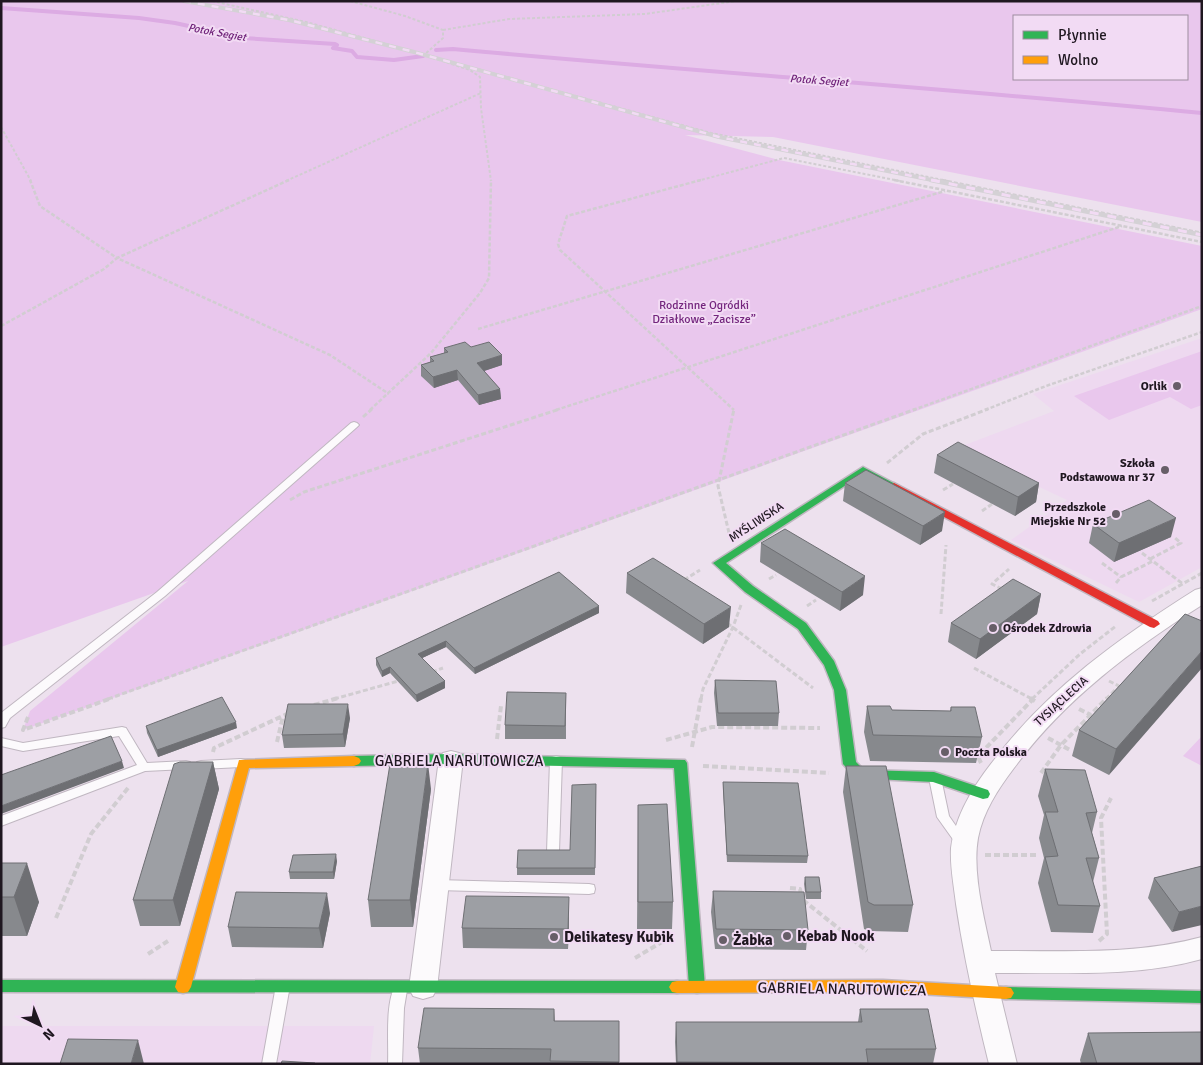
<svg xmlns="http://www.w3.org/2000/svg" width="1203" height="1065" font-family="Signika,sans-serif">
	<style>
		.built { fill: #eed9f0 }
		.green { fill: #e9c7ed; fill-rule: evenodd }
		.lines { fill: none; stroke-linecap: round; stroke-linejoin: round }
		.stream { stroke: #dcabe3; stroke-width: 4 }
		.lane-casing { stroke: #c0b7c1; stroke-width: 2 }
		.street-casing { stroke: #c0b7c1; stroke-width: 2 }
		.fast-casing { stroke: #c0b7c1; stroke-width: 3 }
		.slow-casing { stroke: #c0b7c1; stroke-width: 3 }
		.jam-casing { stroke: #c0b7c1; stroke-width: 3 }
		.path-far3 { stroke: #d1cdd1; stroke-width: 2; stroke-dasharray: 3 2; stroke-linecap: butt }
		.path-far2 { stroke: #d1cdd1; stroke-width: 2.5; stroke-dasharray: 4 2; stroke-linecap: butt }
		.path-far1 { stroke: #d1cdd1; stroke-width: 3; stroke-dasharray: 5 2.5; stroke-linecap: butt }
		.path { stroke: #d1cdd1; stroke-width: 4; stroke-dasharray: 6 3; stroke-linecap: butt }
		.lane { fill: #fcfafc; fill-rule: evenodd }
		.street { fill: #fcfafc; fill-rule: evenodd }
		.fast { fill: #30b455; fill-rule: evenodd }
		.slow { fill: #ff9f0a; fill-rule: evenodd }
		.jam { fill: #e5322d; fill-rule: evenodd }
		.rail-far1-casing { stroke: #d4d1d5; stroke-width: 4 }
		.rail-casing { stroke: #d4d1d5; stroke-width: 4.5 }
		.rail-far1 { stroke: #f2dbf4; stroke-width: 2.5; stroke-dasharray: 7; stroke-linecap: butt }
		.rail { stroke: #f2dbf4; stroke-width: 3; stroke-dasharray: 9; stroke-linecap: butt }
		.wall { fill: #87898d }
		.shaded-wall { fill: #6e6f73 }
		.building { fill: #9d9fa4; stroke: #6e6f73 }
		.poi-dot { fill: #675e68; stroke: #f2dbf4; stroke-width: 2 }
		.labels { text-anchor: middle; stroke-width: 4; stroke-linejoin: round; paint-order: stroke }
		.far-water-label { font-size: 11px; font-style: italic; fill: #6b1c75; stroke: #f2dbf4 }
		.park-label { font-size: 12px; fill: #74267e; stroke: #f2dbf4 }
		.poi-label { font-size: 12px; font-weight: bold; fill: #1f1720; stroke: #f2dbf4; text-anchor: end }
		.street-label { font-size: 12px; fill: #1f1720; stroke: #f2dbf4 }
		.near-street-label { font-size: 15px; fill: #1f1720; stroke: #f2dbf4 }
		.near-poi-label { font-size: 15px; font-weight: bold; fill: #1f1720; stroke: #f2dbf4; text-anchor: start }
	</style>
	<rect width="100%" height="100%" fill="#ede1ee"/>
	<path class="built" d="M1202,338V567L1139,602L1011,540L1067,500L957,448L1054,411L1033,394Z
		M1,1026H374L370,1064H1Z"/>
	<path class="green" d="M1,1H1202V222L773,137L685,135L779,160L1202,246V309L23,730L30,711L188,581L1,647ZM1014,16H1187V79H1014Z
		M1202,351V405L1191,409L1170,397L1109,420L1074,396Z
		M1202,736V766L1183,756Z"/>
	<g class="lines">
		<path class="stream" d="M1,8L139,18L175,23L244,38L335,44L337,45L333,48L352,51L357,57L394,60L423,56
			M436,50L453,49C703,72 953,89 1202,113"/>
		<g class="lane-casing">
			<path id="lane" d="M354,422L357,423L359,425L357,427L165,596L10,718L5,727L1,728V713L157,592L351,423Z
				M122,727L126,728L147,763L186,761L190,762L192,765L190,768L186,769L145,771L1,826V816L137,765L119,736L23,751L1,746V738L23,743Z
				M556,756L560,757L562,760L559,852L557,855L553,857L549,855L547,852L550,760L552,757Z
				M241,759L245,760L247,763L245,766L241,767L201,769L197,768L195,765L197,762L201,761Z
				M935,774L939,775L941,778L949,816L965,839L967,842L965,845L961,847L957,845L937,817L929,778L931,775Z
				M437,880L589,884L594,885L595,889L594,893L589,894L437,890L432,889L431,885L432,881Z
				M400,984L405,986L407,990L404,1008L402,1064H388C389,1042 385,1005 395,986Z
				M282,985L287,987L289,991L276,1064H262L275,991L277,987Z"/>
		</g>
		<g class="street-casing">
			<path id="street" d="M1202,588V605C1131,650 1064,700 1014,768C998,789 983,812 978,838C972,872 984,917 991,951C1062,950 1132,956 1202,937V959C1133,978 1065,972 995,973L1017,1064H989C976,1011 964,958 956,904C954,886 950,867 951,848C955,816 974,785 994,760C1048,689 1119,638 1195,590Z
				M451,751L459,753L463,759L437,988L433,996L423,999L413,996L409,988L439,759L443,753Z"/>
		</g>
		<g class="fast-casing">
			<path id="fast" d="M863,467L899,486L898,488H890L863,474L726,563L753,586L806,623L834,661L846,690L856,762L864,770L934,772L988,790L990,794L988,798L983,799L933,782L856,778L843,764L834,690L824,665L798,629L745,592L713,563Z
				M451,754L685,760L687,763L705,987L702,992L697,993L692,992L689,987L674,768L451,764L354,766L349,764L347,761L349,758L354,756Z
				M1,980L677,981L682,982L685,987L682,992L677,993L1,992Z
				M1006,987L1202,991V1003L1006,999L1001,998L998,993L1001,988Z"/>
		</g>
		<g class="slow-casing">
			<path id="slow" d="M354,756L359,758L361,761L359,764L354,766L249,768L191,987L188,992L183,993L178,992L175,987L239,760Z
				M883,980L1006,987L1011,988L1014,993L1011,998L1006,999L883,992L677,993L672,992L669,987L672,982L677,981Z"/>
		</g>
		<g class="jam-casing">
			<path id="jam" d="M894,483L1158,621L1160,624L1154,628L1150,627L890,488L889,486Z"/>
		</g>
		<path class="path-far3" d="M212,1L306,22L711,133L948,181
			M350,1L405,16L443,30V38L424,55L470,70L480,77L481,108L491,181
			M443,30L509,19L645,14L736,1
			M1,127L31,181
			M286,181L481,93
			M697,181L784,158L900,181"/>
		<path class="path-far2" d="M289,180L117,258L330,355L389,394
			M701,180L567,216L558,244L560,250L734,410
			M894,180L1202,242
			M942,180L1202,233
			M1,326L104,269L117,258L40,206L30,180
			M478,329L945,191
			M370,410L431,353L480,293L489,278L491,180
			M556,410L1122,226
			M913,410L1202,306
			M985,410L1046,386L1202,332"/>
		<path class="path-far1" d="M363,417L372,409
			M887,463L923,434L988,409
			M943,490L953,484
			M290,500L304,492L560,409
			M982,511L992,504
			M729,533L718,486L734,409
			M1142,553L1183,584
			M1150,559L1181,543L1174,537
			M1102,563L1121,577
			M769,579L776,575
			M684,580L700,570
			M1116,583L1121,577L1153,561
			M1002,589L992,584L1009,569
			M1152,601L1202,573
			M807,606L816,600
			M941,614L946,545
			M727,623L813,688
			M974,668L1032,699
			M432,672L443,668
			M1109,681L1121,687
			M108,699L916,409
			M334,699L402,680
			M701,699L703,689L733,627L741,605
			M1032,699L1080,654L1116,626
			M1106,699L1115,690"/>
		<path class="path" d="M1030,698L1035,701
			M314,705L338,698
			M1079,709L1091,715
			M28,717L23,730L112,698
			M1048,738L1070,750
			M497,739L501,706
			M666,740L712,727L820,728
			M277,742L283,716
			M692,747L701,698
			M213,752L214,748L289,713
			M981,763L979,759L983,751L1034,698
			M703,766L829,773
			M1041,773L1061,745L1107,698
			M985,855H1038
			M790,888L800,889L801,894
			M803,900L867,951
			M56,918L91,834L128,788
			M1099,941L1107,934L1101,818L1111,798
			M148,954L168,941
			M635,958L667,939"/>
		<use href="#lane" class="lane"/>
		<use href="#street" class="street"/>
		<use href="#fast" class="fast"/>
		<use href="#slow" class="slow"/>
		<use href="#jam" class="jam"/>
		<g class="rail-far1-casing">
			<path id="rail-far1" d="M184,1L289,20L414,52L719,137L937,181"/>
		</g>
		<g class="rail-casing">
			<path id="rail" d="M931,180L1202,235"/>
		</g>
		<use href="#rail-far1" class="rail-far1"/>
		<use href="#rail" class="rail"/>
	</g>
	<path class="wall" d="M471,347L502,365L484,371L500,389L501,399L479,405L458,380L434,388L421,376V365L430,362V357L444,353V348Z
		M937,455L1039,483L1036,502L1015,516L934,473Z
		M845,483L942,531L920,545L843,501Z
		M1093,524L1171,537L1114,562L1089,543Z
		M761,543L863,595L840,611L760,562Z
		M559,572L599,613L475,674L446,647L422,658L445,681V688L417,702L390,673L382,677L376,665V658Z
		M627,573L729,627L703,644L626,593Z
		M1041,594L1037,614L976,659L948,642L951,623Z
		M1185,614L1109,775L1072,756L1079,730Z
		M715,680L779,713L778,726H717L714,693Z
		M566,693V739H505V725Z
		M867,706L892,710L950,711L951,707L982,737L976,763L870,761L864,732Z
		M350,718L345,747L284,748L282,735Z
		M146,726L237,728L158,757L147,733Z
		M213,762L219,789L180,926H140L133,900Z
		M846,766L913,905L908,932L869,931L864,929L843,792Z
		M1045,769L1097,812L1092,833L1099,858L1093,882L1100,906L1093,933L1051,932L1038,883L1044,858L1039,838L1044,815L1038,796Z
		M723,782L808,856L807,863L727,862L723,788Z
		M596,784L595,875H517V868L570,850Z
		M431,789L413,927H371L368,900Z
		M638,805L673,902L672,929H637Z
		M337,861L334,879H290L289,872Z
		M1,863L39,902L27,936H1Z
		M1202,866L1172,932L1148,898L1154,878Z
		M805,877L821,892V899H806L804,884Z
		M713,891L808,930L806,950L715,949L711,912Z
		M330,913L323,948L232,947L228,927Z
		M569,917L568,949L463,948L462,928Z
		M554,1009L555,1021H619V1064H420L418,1048Z
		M860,1009L936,1049L933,1064H676L675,1042L676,1022H858Z
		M1088,1033L1202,1064H1081L1080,1060Z"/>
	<path class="shaded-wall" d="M502,355V365L478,373L477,363Z
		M457,370L458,380L434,388L433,377Z
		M500,389L501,399L479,405L478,395Z
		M1039,483L1036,502L1015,516L1018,497Z
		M945,512L942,531L920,545L923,526Z
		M1176,518L1171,537L1114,562L1119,543Z
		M865,576L863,595L840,611L842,592Z
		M1041,594L1037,614L976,659L980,639Z
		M599,606V613L475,674L474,668Z
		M731,607L729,627L703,644L704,624Z
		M446,641V647L418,660V654Z
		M1202,651V668L1109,775L1116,749Z
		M390,667V673L382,677V671Z
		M445,681V688L417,702L416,695Z
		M348,704L350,718L345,747L343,734Z
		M236,722L237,728L158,757L157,750Z
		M122,761L124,768L1,814V806Z
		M213,762L219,789L180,926L173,900Z
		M428,763L431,789L413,927L410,900Z
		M336,854L337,861L334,879L333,872Z
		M27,863L39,902L27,936L14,897Z
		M327,893L330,913L323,948L319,928Z
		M569,897V917L568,949V929Z
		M1202,906V925L1172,932L1179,912Z
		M138,1040L144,1064H131Z"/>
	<path class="building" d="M465,342L471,347L489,342L502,355L477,363L500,389L478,395L457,370L433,377L421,365L434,361L430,357L448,352L444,348Z
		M958,442L1039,483L1018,497L937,455Z
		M866,470L945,512L923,526L845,483Z
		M1149,500L1176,518L1119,543L1093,524Z
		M785,529L865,576L842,592L761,543Z
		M653,558L731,607L704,624L627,573Z
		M559,572L599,606L474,668L446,641L418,654L445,681L416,695L390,667L382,671L376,658Z
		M1013,579L1041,594L980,639L951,623Z
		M1185,614L1202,621V651L1116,749L1079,730Z
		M715,680L776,681L779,713H718Z
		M507,692L566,693L565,726L505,725Z
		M222,697L236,722L157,750L146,726Z
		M288,704H348L343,734L282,735Z
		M867,706H890L892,710L951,711V707H975L982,737L873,735Z
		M111,736L122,761L1,806V775Z
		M180,762H213L173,900H133L174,764Z
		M428,763L410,900H368L390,764Z
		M846,766H886L913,905H874L868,902Z
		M1045,769L1085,770L1097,812L1086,813L1099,858H1086L1100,906L1058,905L1045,857L1058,856L1045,812H1058Z
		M723,782L798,783L808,856L727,855Z
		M596,784L595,868H517L518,850H570L572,785Z
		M667,804L673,902H638V805Z
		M336,854L333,872H289L293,855Z
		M1,863H27L14,897H1Z
		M1202,866V906L1179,912L1154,878Z
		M805,877H819L821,892H806Z
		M713,891L804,892L808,930L716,929Z
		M236,892L327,893L319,928L228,927Z
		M466,896L569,897L568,929L462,928Z
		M424,1008L554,1009V1021H619V1062L550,1061L551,1049L418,1048Z
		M860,1009H928L936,1049H866L868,1063L677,1062L676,1022H862Z
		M1202,1032V1064H1097L1088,1033Z
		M68,1039L138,1040L131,1064H60Z
		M282,1061L315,1063V1064H281Z"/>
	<g class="poi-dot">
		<circle cx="1177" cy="386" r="5"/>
		<circle cx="1165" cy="470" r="5"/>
		<circle cx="1116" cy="514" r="5"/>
		<circle cx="993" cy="628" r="5"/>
		<circle cx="945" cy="752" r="5"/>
		<circle cx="787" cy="936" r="5"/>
		<circle cx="554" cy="937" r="5"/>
		<circle cx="723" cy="940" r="5"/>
	</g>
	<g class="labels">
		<g class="far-water-label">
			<text transform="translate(217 32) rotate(10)" y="4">Potok Segiet</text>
			<text transform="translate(819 80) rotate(4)" y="4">Potok Segiet</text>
		</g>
		<g class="park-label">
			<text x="704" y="309">Rodzinne Ogródki<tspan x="704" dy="14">Działkowe „Zacisze”</tspan></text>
		</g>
		<g class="poi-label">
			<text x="1167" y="390">Orlik</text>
			<text x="1155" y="467">Szkoła<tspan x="1155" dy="14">Podstawowa nr 37</tspan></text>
			<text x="1106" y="511">Przedszkole<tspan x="1106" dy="14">Miejskie Nr 52</tspan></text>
			<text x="1003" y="632" text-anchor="start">Ośrodek Zdrowia</text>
			<text x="955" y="756" text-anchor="start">Poczta Polska</text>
		</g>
		<g class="street-label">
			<text transform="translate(756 522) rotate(-33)" y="4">MYŚLIWSKA</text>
			<text transform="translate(1061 701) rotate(-42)" y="4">TYSIĄCLECIA</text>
		</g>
		<g class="near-street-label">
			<text x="459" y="766">GABRIELA NARUTOWICZA</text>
			<text transform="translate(842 989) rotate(1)" y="5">GABRIELA NARUTOWICZA</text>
		</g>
		<g class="near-poi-label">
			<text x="797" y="941">Kebab Nook</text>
			<text x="564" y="942">Delikatesy Kubik</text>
			<text x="733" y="945">Żabka</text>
		</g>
	</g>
	<rect width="1203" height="1065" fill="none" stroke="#1f1720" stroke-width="5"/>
	<rect x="1013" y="15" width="175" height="65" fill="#f2dbf4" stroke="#9e8d9f"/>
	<rect x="1023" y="31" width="25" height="8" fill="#30b455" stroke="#9e8d9f"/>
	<text x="1058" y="40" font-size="15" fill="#1f1720">Płynnie</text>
	<rect x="1023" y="56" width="25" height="8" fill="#ff9f0a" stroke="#9e8d9f"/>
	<text x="1058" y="65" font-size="15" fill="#1f1720">Wolno</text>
	<g transform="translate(40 1025) rotate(137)" stroke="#f2dbf4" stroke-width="4" paint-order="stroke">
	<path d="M0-4L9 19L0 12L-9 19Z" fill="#1f1720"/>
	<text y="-8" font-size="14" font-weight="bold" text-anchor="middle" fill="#1f1720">N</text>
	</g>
</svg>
